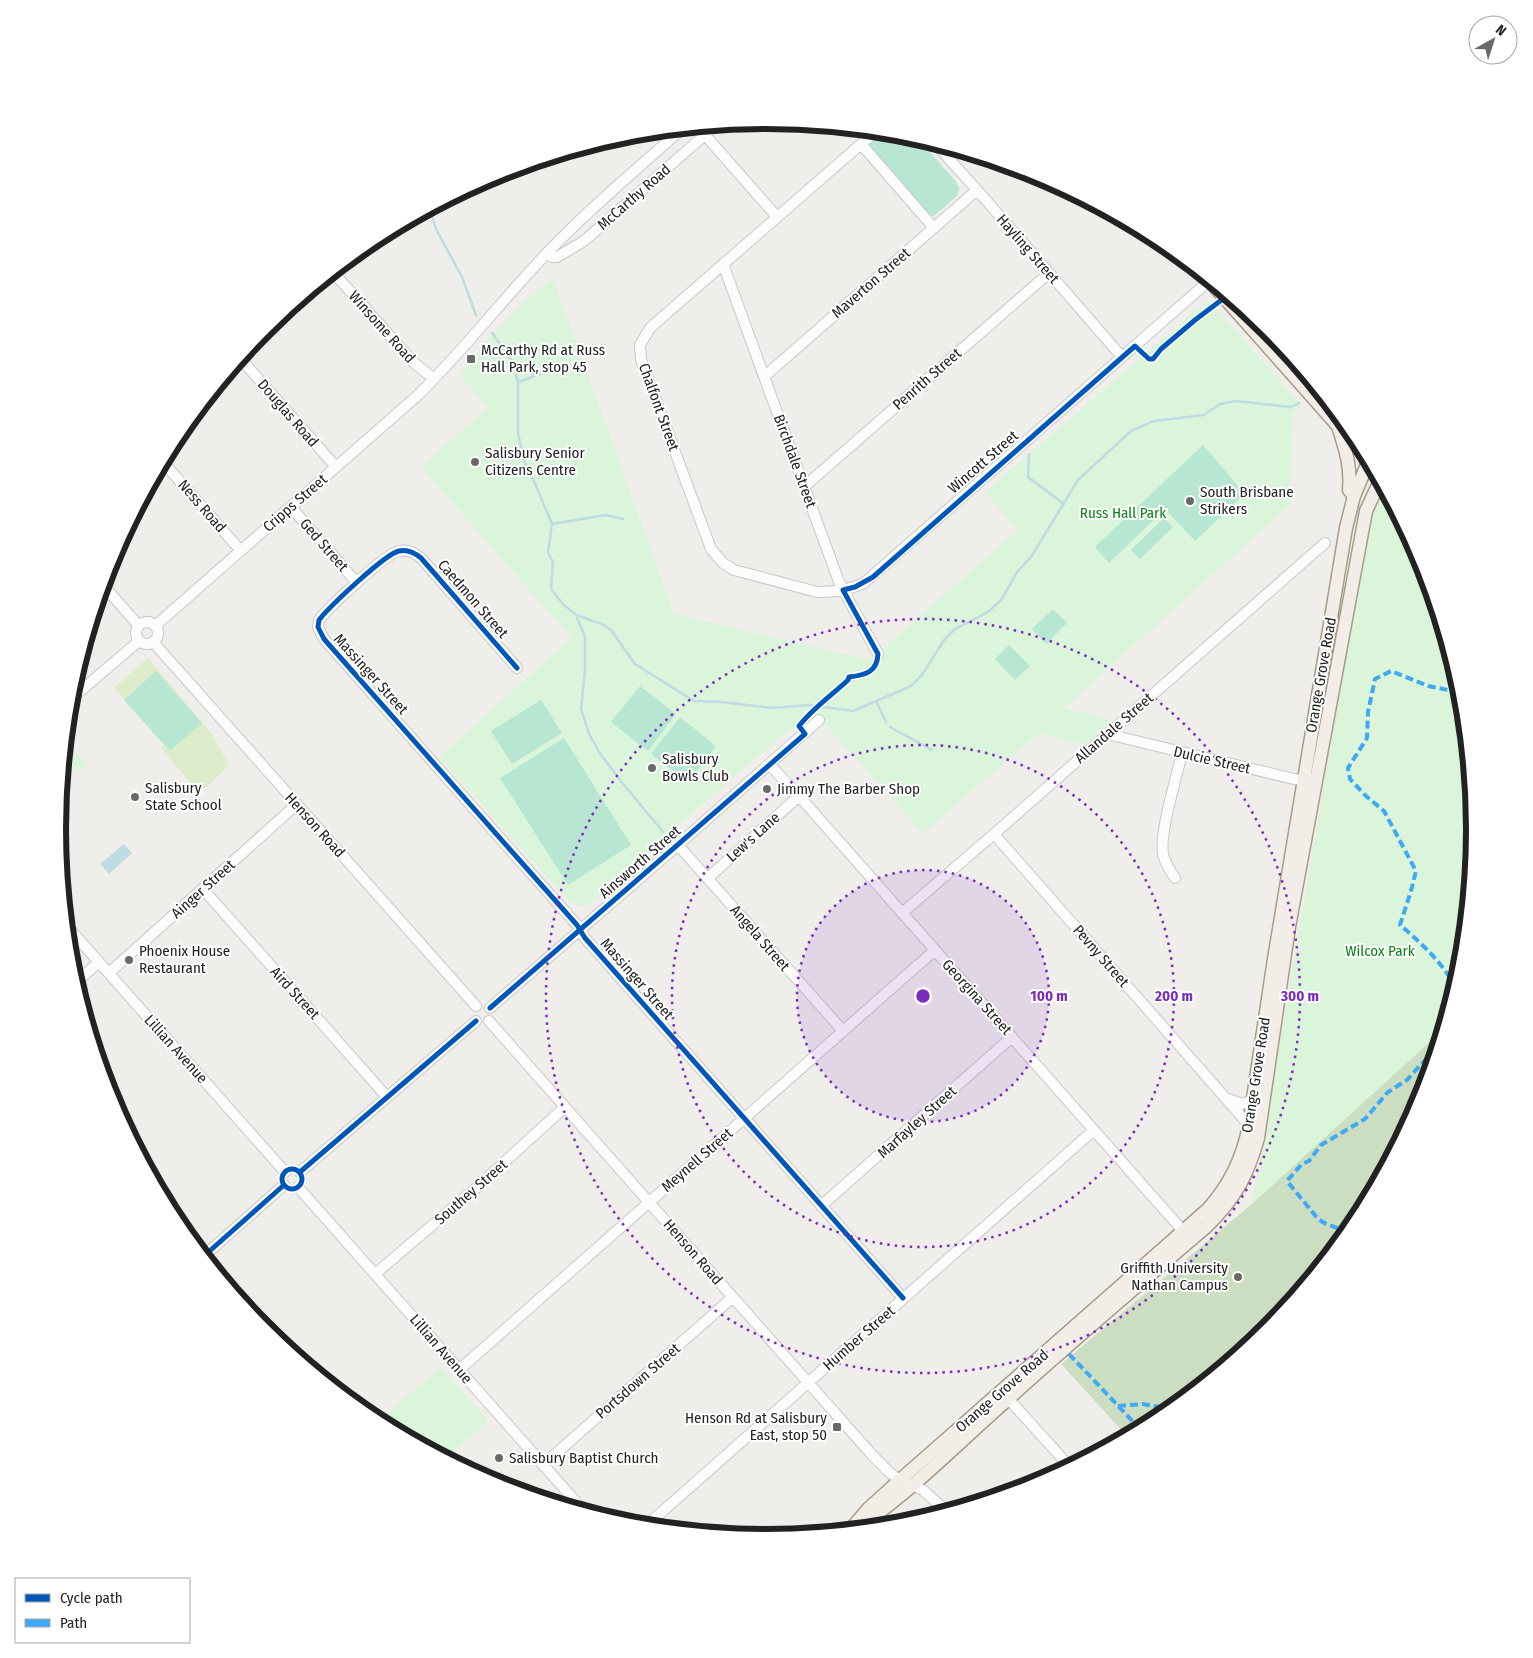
<svg xmlns="http://www.w3.org/2000/svg" width="1533" height="1658" font-family="'Fira Sans Condensed',sans-serif">
	<style>
		.grass { fill: #ddeccb }
		.forest { fill: #cbdec1 }
		.park { fill: #daf5da }
		.pitch { fill: #b7e6d2 }
		.water { fill: #bfdbe3 }
		.lines { fill: none; stroke-linecap: round; stroke-linejoin: round }
		.stream { stroke: #bfdbe3; stroke-width: 2.5 }
		.minor-casing { stroke: #c9c8c7; stroke-width: 12 }
		.major-casing { stroke: #a79c86; stroke-width: 15 }
		.minor { stroke: #fdfcfc; stroke-width: 10 }
		.major { stroke: #f3ede7; stroke-width: 12 }
		.quiet { stroke: #3fa9f5; stroke-width: 4; stroke-dasharray: 8 4; stroke-linecap: butt }
		.cycleway-casing { stroke: #fff; stroke-width: 8 }
		.cycleway { stroke: #0057b8; stroke-width: 5 }
		.ring { fill: none; stroke: #7b2cbf; stroke-width: 2.5; stroke-dasharray: 2.5 5 }
		.poi-dot { fill: #6a6968; stroke: #fff; stroke-width: 2 }
		.labels { text-anchor: middle; stroke-width: 4; stroke-linejoin: round; paint-order: stroke }
		.street-label { font-size: 15px; fill: #222; stroke: #fff }
		.poi-label { font-size: 15px; fill: #222; stroke: #fff; text-anchor: start }
		.park-label { font-size: 15px; fill: #0c8416; stroke: #fff }
		.rim { fill: none; stroke: #222; stroke-width: 6 }
		.centre { fill: #7b2cbf; stroke: #fff; stroke-width: 2.5 }
		.ring-label { font-size: 15px; text-anchor: middle; font-weight: bold; fill: #7b2cbf; stroke: #fff; stroke-width: 4; stroke-linejoin: round; paint-order: stroke }
	</style>
	<rect width="100%" height="100%" fill="#f0eeeb"/>
	<path class="grass" d="M148,658L212,734L229,765L206,788L193,786L161,748L164,745L114,688Z"/>
	<path class="forest" d="M1386,491L1422,558L1462,691L1475,829L1462,968L1421,1101L1356,1223L1268,1331L1160,1419L1127,1436L1061,1364L1253,1203L1370,520Z"/>
	<path class="park" d="M553,278L674,614L870,660L1018,530L985,492L1190,315L1203,304L1210,301L1302,406L1293,413L1290,505L1064,708L1112,720L1085,745L1039,733L923,833L815,713L801,725L791,729L751,762L588,904C581,907 577,906 570,902L439,757L572,638L421,467L488,407L460,375L484,343L529,298Z
		M1386,491L1422,558L1462,691L1475,829L1462,968L1443,1030L1253,1203L1370,520Z
		M66,745L88,764L79,772L68,762L64,761Z
		M441,1367L488,1421L447,1458L378,1421Z"/>
	<path class="pitch" d="M884,132L905,134L918,138L956,182L959,188L957,196L934,216H930L870,147V144Z
		M1203,445L1245,494L1195,541L1165,509L1109,563L1095,547Z
		M1164,518L1173,527L1140,559L1131,550Z
		M1053,609L1067,623L1046,644L1032,629Z
		M1009,645L1030,666L1015,680L995,659Z
		M156,671L202,723L170,751L124,700Z
		M640,686L676,714L648,751L611,722Z
		M541,700L562,733L512,764L491,731Z
		M680,717L716,746L688,782L651,754Z
		M564,738L631,845L568,885L500,778Z"/>
	<path class="water" d="M124,844L132,853L109,874L100,864Z"/>
	<g class="lines">
		<path class="stream" d="M430,209L436,229L462,277L476,315
			M492,333L513,362L518,382V433L527,472L533,479L552,524L548,553L553,562L551,589L563,604L576,615L602,624L611,630L635,664L694,701L722,702L772,708L809,705L853,711L911,686L922,675L944,640L955,629L988,612L1002,599L1017,572L1031,557L1078,480L1131,431L1154,421L1204,415L1220,404L1236,401L1291,407L1299,403
			M518,382L540,374
			M1029,454L1028,477L1064,504
			M552,524L606,515L623,519
			M576,615L585,637V671L581,709L589,734L599,752L620,780L663,832
			M876,701L886,722
			M890,727L932,750"/>
		<g class="minor-casing">
			<path id="minor" d="M698,127L777,217
				M876,131L650,328L640,345L641,360L711,549L723,563L734,570L817,592C834,592 849,590 864,583L1210,280
				M934,142L985,199L1122,357
				M861,144L934,228
				M546,254L552,257H557L584,241L716,125
				M723,264L839,582L878,654
				M333,272L413,362L434,379
				M240,358L336,467
				M765,376L977,190
				M163,462L241,551
				M805,486L1049,273
				M291,507L357,583
				M103,585L139,626
				M136 633a11 11 0 1 1 22 0a11 11 0 1 1-22 0Z
				M155,626L417,396C463,351 503,299 548,252C590,208 637,169 683,128
				M154,643L476,1006
				M517,668L421,558C415,553 408,549 399,551C385,554 329,607 319,620L318,627L324,639L522,863L577,925L585,938L903,1298
				M70,700L139,641
				M1107,734L1294,779L1303,780L1311,779
				M769,764L799,796L1183,1231
				M994,834L1249,1125
				M678,845L843,1031
				M708,878L799,796
				M1175,878C1170,871 1165,863 1163,854C1159,834 1177,776 1182,753
				M203,889L387,1097
				M902,913L994,834L1325,543
				M67,926L285,1172
				M109,973L297,804
				M76,982L99,962
				M490,1008L670,852L819,720
				M489,1021L873,1456L890,1473L900,1480L923,1490L947,1512
				M1228,1099L1242,1104L1253,1100
				M300,1172L476,1021
				M298,1187L584,1511
				M821,1206L1012,1037
				M204,1256L284,1185
				M375,1274L476,1188L565,1107
				M459,1370L935,950
				M1004,1394L1070,1467
				M543,1465L733,1297
				M646,1526L1094,1130"/>
		</g>
		<g class="major-casing">
			<path id="major" d="M1206,277L1338,426L1357,445L1363,449
				M1263,324L1270,330
				M1339,429C1346,452 1351,466 1349,490L1354,496
				M860,1526C913,1490 959,1442 1007,1400C1072,1341 1139,1284 1206,1227C1235,1199 1247,1177 1258,1138L1289,927L1366,511L1380,481
				M850,1530L869,1508L900,1480L1207,1210C1230,1185 1243,1158 1249,1125L1274,959L1346,528L1354,496L1369,460"/>
		</g>
		<use href="#minor" class="minor"/>
		<use href="#major" class="major"/>
		<path class="quiet" d="M1456,988C1443,963 1421,943 1400,925L1411,891L1416,871L1384,811L1366,796L1350,779L1348,768L1367,738L1368,712L1375,679L1391,671L1428,686L1448,690L1461,687
			M1349,1232L1326,1224L1318,1219L1287,1181L1302,1164L1309,1161L1321,1145L1365,1119L1388,1092L1407,1080L1424,1061L1435,1056
			M1069,1354L1140,1429
			M1118,1406L1143,1404L1160,1407L1178,1404"/>
		<g class="cycleway-casing">
			<path id="cycleway" d="M517,668L421,558C415,553 408,549 399,551C385,554 329,607 319,620L318,627L324,639L522,863L577,925L585,938L903,1298
				M490,1008L805,734L799,726C812,709 832,695 848,680L849,677C866,675 877,672 878,654L843,590L855,587L873,577L1135,346L1149,359H1153L1161,349L1195,320L1228,295
				M282 1179a10 10 0 1 1 20 0a10 10 0 1 1-20 0Z
				M300,1172L476,1021
				M204,1256L284,1185"/>
		</g>
		<use href="#cycleway" class="cycleway"/>
	</g>
	<circle cx="923" cy="996" r="126" fill="#7b2cbf" fill-opacity=".12"/>
	<g class="ring">
		<circle cx="923" cy="996" r="126"/>
		<circle cx="923" cy="996" r="251"/>
		<circle cx="923" cy="996" r="377"/>
	</g>
	<g class="poi-dot">
		<rect x="466" y="354" width="10" height="10" rx="2.5"/>
		<circle cx="475" cy="462" r="5"/>
		<circle cx="1190" cy="501" r="5"/>
		<circle cx="652" cy="768" r="5"/>
		<circle cx="767" cy="789" r="5"/>
		<circle cx="135" cy="797" r="5"/>
		<circle cx="129" cy="960" r="5"/>
		<circle cx="1238" cy="1277" r="5"/>
		<rect x="832" y="1422" width="10" height="10" rx="2.5"/>
		<circle cx="499" cy="1458" r="5"/>
	</g>
	<g class="labels">
		<g class="street-label">
			<text transform="translate(634 197) rotate(-41)" y="5">McCarthy Road</text>
			<text transform="translate(1028 249) rotate(49)" y="5">Hayling Street</text>
			<text transform="translate(871 283) rotate(-41)" y="5">Maverton Street</text>
			<text transform="translate(382 327) rotate(48)" y="5">Winsome Road</text>
			<text transform="translate(927 379) rotate(-41)" y="5">Penrith Street</text>
			<text transform="translate(659 407) rotate(70)" y="5">Chalfont Street</text>
			<text transform="translate(288 413) rotate(49)" y="5">Douglas Road</text>
			<text transform="translate(795 461) rotate(70)" y="5">Birchdale Street</text>
			<text transform="translate(983 462) rotate(-41)" y="5">Wincott Street</text>
			<text transform="translate(295 503) rotate(-41)" y="5">Cripps Street</text>
			<text transform="translate(202 506) rotate(49)" y="5">Ness Road</text>
			<text transform="translate(324 545) rotate(49)" y="5">Ged Street</text>
			<text transform="translate(473 599) rotate(49)" y="5">Caedmon Street</text>
			<text transform="translate(371 674) rotate(48)" y="5">Massinger Street</text>
			<text transform="translate(1321 675) rotate(-80)" y="5">Orange Grove Road</text>
			<text transform="translate(1114 728) rotate(-41)" y="5">Allandale Street</text>
			<text transform="translate(1212 760) rotate(13)" y="5">Dulcie Street</text>
			<text transform="translate(315 825) rotate(48)" y="5">Henson Road</text>
			<text transform="translate(753 837) rotate(-42)" y="5">Lew's Lane</text>
			<text transform="translate(640 862) rotate(-41)" y="5">Ainsworth Street</text>
			<text transform="translate(203 889) rotate(-42)" y="5">Ainger Street</text>
			<text transform="translate(760 938) rotate(49)" y="5">Angela Street</text>
			<text transform="translate(1101 956) rotate(49)" y="5">Pevny Street</text>
			<text transform="translate(637 979) rotate(49)" y="5">Massinger Street</text>
			<text transform="translate(295 993) rotate(48)" y="5">Aird Street</text>
			<text transform="translate(977 997) rotate(48)" y="5">Georgina Street</text>
			<text transform="translate(176 1049) rotate(48)" y="5">Lillian Avenue</text>
			<text transform="translate(1256 1075) rotate(-81)" y="5">Orange Grove Road</text>
			<text transform="translate(917 1122) rotate(-42)" y="5">Marfayley Street</text>
			<text transform="translate(697 1160) rotate(-41)" y="5">Meynell Street</text>
			<text transform="translate(471 1192) rotate(-41)" y="5">Southey Street</text>
			<text transform="translate(693 1252) rotate(49)" y="5">Henson Road</text>
			<text transform="translate(859 1338) rotate(-41)" y="5">Humber Street</text>
			<text transform="translate(441 1349) rotate(49)" y="5">Lillian Avenue</text>
			<text transform="translate(638 1381) rotate(-41)" y="5">Portsdown Street</text>
			<text transform="translate(1002 1391) rotate(-41)" y="5">Orange Grove Road</text>
		</g>
		<g class="poi-label">
			<text x="481" y="355">McCarthy Rd at Russ<tspan x="481" dy="17">Hall Park, stop 45</tspan></text>
			<text x="485" y="458">Salisbury Senior<tspan x="485" dy="17">Citizens Centre</tspan></text>
			<text x="1200" y="497">South Brisbane<tspan x="1200" dy="17">Strikers</tspan></text>
			<text x="662" y="764">Salisbury<tspan x="662" dy="17">Bowls Club</tspan></text>
			<text x="145" y="793">Salisbury<tspan x="145" dy="17">State School</tspan></text>
			<text x="777" y="794">Jimmy The Barber Shop</text>
			<text x="139" y="956">Phoenix House<tspan x="139" dy="17">Restaurant</tspan></text>
			<text x="1228" y="1273" text-anchor="end">Griffith University<tspan x="1228" dy="17">Nathan Campus</tspan></text>
			<text x="827" y="1423" text-anchor="end">Henson Rd at Salisbury<tspan x="827" dy="17">East, stop 50</tspan></text>
			<text x="509" y="1463">Salisbury Baptist Church</text>
		</g>
		<g class="park-label">
			<text x="1123" y="518">Russ Hall Park</text>
			<text x="1380" y="956">Wilcox Park</text>
		</g>
	</g>
	<path d="M0 0H1533V1658H0ZM66 829a700 700 0 1 1 1400 0a700 700 0 1 1-1400 0Z" fill="#fff" fill-rule="evenodd"/>
	<path class="rim" d="M66 829a700 700 0 1 1 1400 0a700 700 0 1 1-1400 0Z"/>
	<circle cx="923" cy="996" r="8" class="centre"/>
	<g class="ring-label">
		<text x="1049" y="1001">100 m</text>
		<text x="1174" y="1001">200 m</text>
		<text x="1300" y="1001">300 m</text>
	</g>
	<rect x="15" y="1578" width="175" height="65" fill="#ffffff" stroke="#a7a7a7"/>
	<rect x="25" y="1594" width="25" height="8" fill="#0057b8" stroke="#a7a7a7"/>
	<text x="60" y="1603" font-size="15" fill="#222222">Cycle path</text>
	<rect x="25" y="1619" width="25" height="8" fill="#3fa9f5" stroke="#a7a7a7"/>
	<text x="60" y="1628" font-size="15" fill="#222222">Path</text>
	<g transform="translate(1493 40) rotate(39)"><circle r="24" fill="#ffffff" stroke="#a7a7a7"/>
	<path d="M0-4L9 19L0 12L-9 19Z" fill="#6a6968"/>
	<text y="-8" font-size="14" font-weight="bold" text-anchor="middle" fill="#222222">N</text>
	</g>
</svg>
